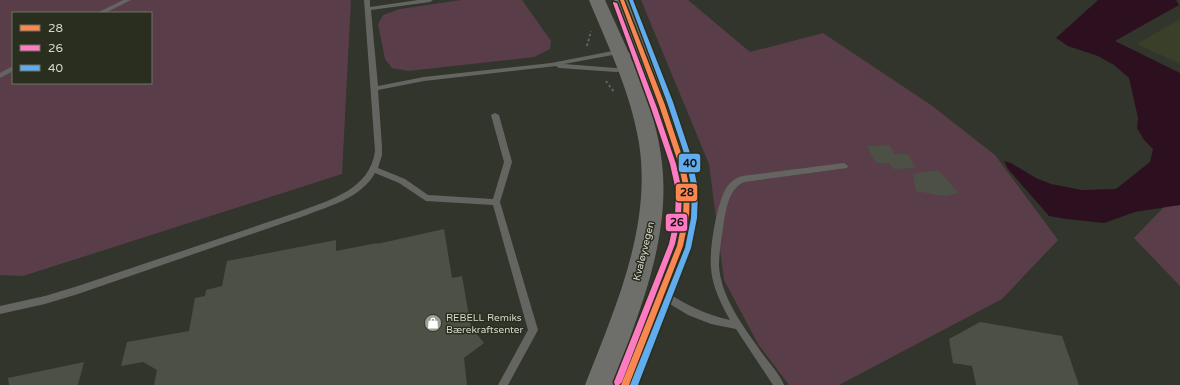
<svg xmlns="http://www.w3.org/2000/svg" width="1180" height="385" font-family="'Varela Round',sans-serif">
	<style>
		.built { fill: #3a3f29 }
		.green { fill: #593e4a; fill-rule: evenodd }
		.water { fill: #2d101f }
		.building { fill: #4d5044 }
		.lines { fill: none; stroke-linecap: round; stroke-linejoin: round }
		.path { stroke: #626460; stroke-width: 2; stroke-dasharray: 2.5 2.5; stroke-linecap: butt }
		.service { fill: #646561; fill-rule: evenodd }
		.primary { fill: #6e6f6a; fill-rule: evenodd }
		.bus-1-casing { stroke: #2a2e1e; stroke-width: 3 }
		.bus-2-casing { stroke: #2a2e1e; stroke-width: 3 }
		.bus-3-casing { stroke: #2a2e1e; stroke-width: 3 }
		.bus-1 { fill: #f88751; fill-rule: evenodd }
		.bus-2 { fill: #fe7ac1; fill-rule: evenodd }
		.bus-3 { fill: #60acee; fill-rule: evenodd }
		.labels { text-anchor: middle; stroke-width: 3; stroke-linejoin: round; paint-order: stroke }
		.street-label { font-size: 10px; fill: #d4d7cc; stroke: #2a2e1e }
		.poi-label { font-size: 10px; fill: #d4d7cc; stroke: #2a2e1e; text-anchor: start }
		.line-badge { stroke: #2a2e1e; stroke-width: 1.5 }
		.pale-badge-label { font-size: 11px; text-anchor: middle; font-weight: bold; fill: #111 }
	</style>
	<rect width="100%" height="100%" fill="#32352b"/>
	<path class="built" d="M1180,19V64L1137,44Z"/>
	<path class="green" d="M0,0H351L342,174L23,276L0,275ZM13,13H151V83H13Z
		M461,0H522L551,41L550,49L534,57L408,71L392,68L385,59L378,24L383,15L400,9Z
		M641,0H688L750,52L823,33L931,105L995,155L1058,240L1002,299L839,385H789L758,344L724,280L709,164Z
		M1180,205V286L1134,238L1164,207Z"/>
	<path class="water" d="M1098,0H1176L1179,5L1115,41L1180,73V205L1135,212L1104,223L1066,219L1049,216L1008,169L1004,161L1011,163L1036,178L1051,184L1082,190L1116,189L1150,162L1153,149L1144,140L1137,128L1138,118L1129,78L1114,65L1098,56L1068,46L1056,38Z"/>
	<path class="building" d="M890,145L894,154H908L916,168L893,169L889,163H876L867,146Z
		M938,170L959,193L944,196L916,191L913,174Z
		M444,229L452,278L462,276L471,327L484,343L464,358L467,385H154L157,370L143,362L121,366L127,342L189,331L195,298L205,296L206,290L222,286L227,261L336,240V251L377,243V244Z
		M980,322L1062,336L1079,385H976L972,366L953,363L949,339Z
		M84,362L78,385H9L8,378Z"/>
	<g class="lines">
		<path class="path" d="M587,46L591,31
			M606,81L614,92"/>
		<path class="service" d="M123,0H131L105,13H97Z
			M364,0H370V7L418,0H433L430,2L371,10L378,86L424,77L551,63L618,50L644,55L647,57L626,71L616,72L559,68L556,66L424,81L378,90L382,147V155L378,168L405,179L428,195L493,199L504,162L491,115L495,113L499,115L512,162L500,202L538,330L508,385H498L528,330L493,205L426,201L399,183L375,173C360,199 329,206 304,216L78,294L45,304L0,314V306L45,296L78,286L298,212C329,200 370,190 375,151ZM618,54L638,58L624,67L616,68L564,64Z
			M13,66V71L0,78V73Z
			M844,163L848,166L847,168L744,182C729,189 727,206 724,221C722,236 719,251 719,266C721,298 744,327 762,353C769,363 779,373 784,385H773L736,329L711,324L688,315L660,298L658,295L660,292L663,291L666,292C689,306 704,314 730,320C721,304 712,286 711,268C709,250 717,201 727,187C731,181 736,178 742,176Z"/>
		<path class="primary" d="M589,0H605C628,52 656,105 662,163C669,223 650,284 629,340C645,301 668,259 674,218C680,185 668,154 658,123C645,82 629,41 614,0H630L672,105L692,162L698,190L697,217L692,246L639,385H585C615,308 652,227 639,143C631,93 608,46 589,0Z"/>
		<g class="bus-1-casing">
			<path id="bus-1" d="M620,0H624L665,105L684,162L690,190L689,217L683,246L629,385H621L677,246L683,217L684,190L678,162L659,105Z"/>
		</g>
		<g class="bus-2-casing">
			<path id="bus-2" d="M613,2L617,3L657,108L676,164L682,191L681,216L675,244L622,382L619,385H615L614,382L669,244L675,216L676,191L670,164L651,108L613,3Z"/>
		</g>
		<g class="bus-3-casing">
			<path id="bus-3" d="M629,0H633L673,102L692,159L698,190L697,218L691,248L638,385H630L685,248L691,218L692,190L686,159L667,102Z"/>
		</g>
		<use href="#bus-1" class="bus-1"/>
		<use href="#bus-2" class="bus-2"/>
		<use href="#bus-3" class="bus-3"/>
	</g>
	<defs>
		<g id="shop-disc" transform="scale(0.9)"><circle r="9.5" fill="#9b9e94" stroke="#2a2e1e"/><path d="M-5-2.5h2.3a2.7 3.5 0 0 1 5.4 0H5L5.5 6h-11ZM-1.5-2.5h3a1.5 2.3 0 0 0-3 0Z" fill="#fff"/></g>
	</defs>
	<g fill-rule="evenodd">
		<use href="#shop-disc" x="433" y="323"/>
	</g>
	<g class="labels">
		<g class="street-label">
			<text transform="translate(643 251) rotate(-76)" y="4">Kvaløyvegen</text>
		</g>
		<g class="poi-label">
			<text x="446" y="321">REBELL Remiks<tspan x="446" dy="12">Bærekraftsenter</tspan></text>
		</g>
	</g>
	<g class="line-badge">
		<rect x="678" y="153" width="23" height="20" rx="4" fill="#60acee"/>
		<rect x="675" y="183" width="23" height="19" rx="4" fill="#f88751"/>
		<rect x="665" y="213" width="23" height="19" rx="4" fill="#fe7ac1"/>
	</g>
	<g class="pale-badge-label">
		<text x="690" y="167">40</text>
		<text x="687" y="196">28</text>
		<text x="677" y="226">26</text>
	</g>
	<rect x="12" y="12" width="140" height="72" fill="#2a2e1e" stroke="#6e7264"/>
	<rect x="20" y="25" width="20" height="6" fill="#f88751" stroke="#6e7264"/>
	<text x="48" y="32" font-size="12" fill="#d4d7cc">28</text>
	<rect x="20" y="45" width="20" height="6" fill="#fe7ac1" stroke="#6e7264"/>
	<text x="48" y="52" font-size="12" fill="#d4d7cc">26</text>
	<rect x="20" y="65" width="20" height="6" fill="#60acee" stroke="#6e7264"/>
	<text x="48" y="72" font-size="12" fill="#d4d7cc">40</text>
</svg>
